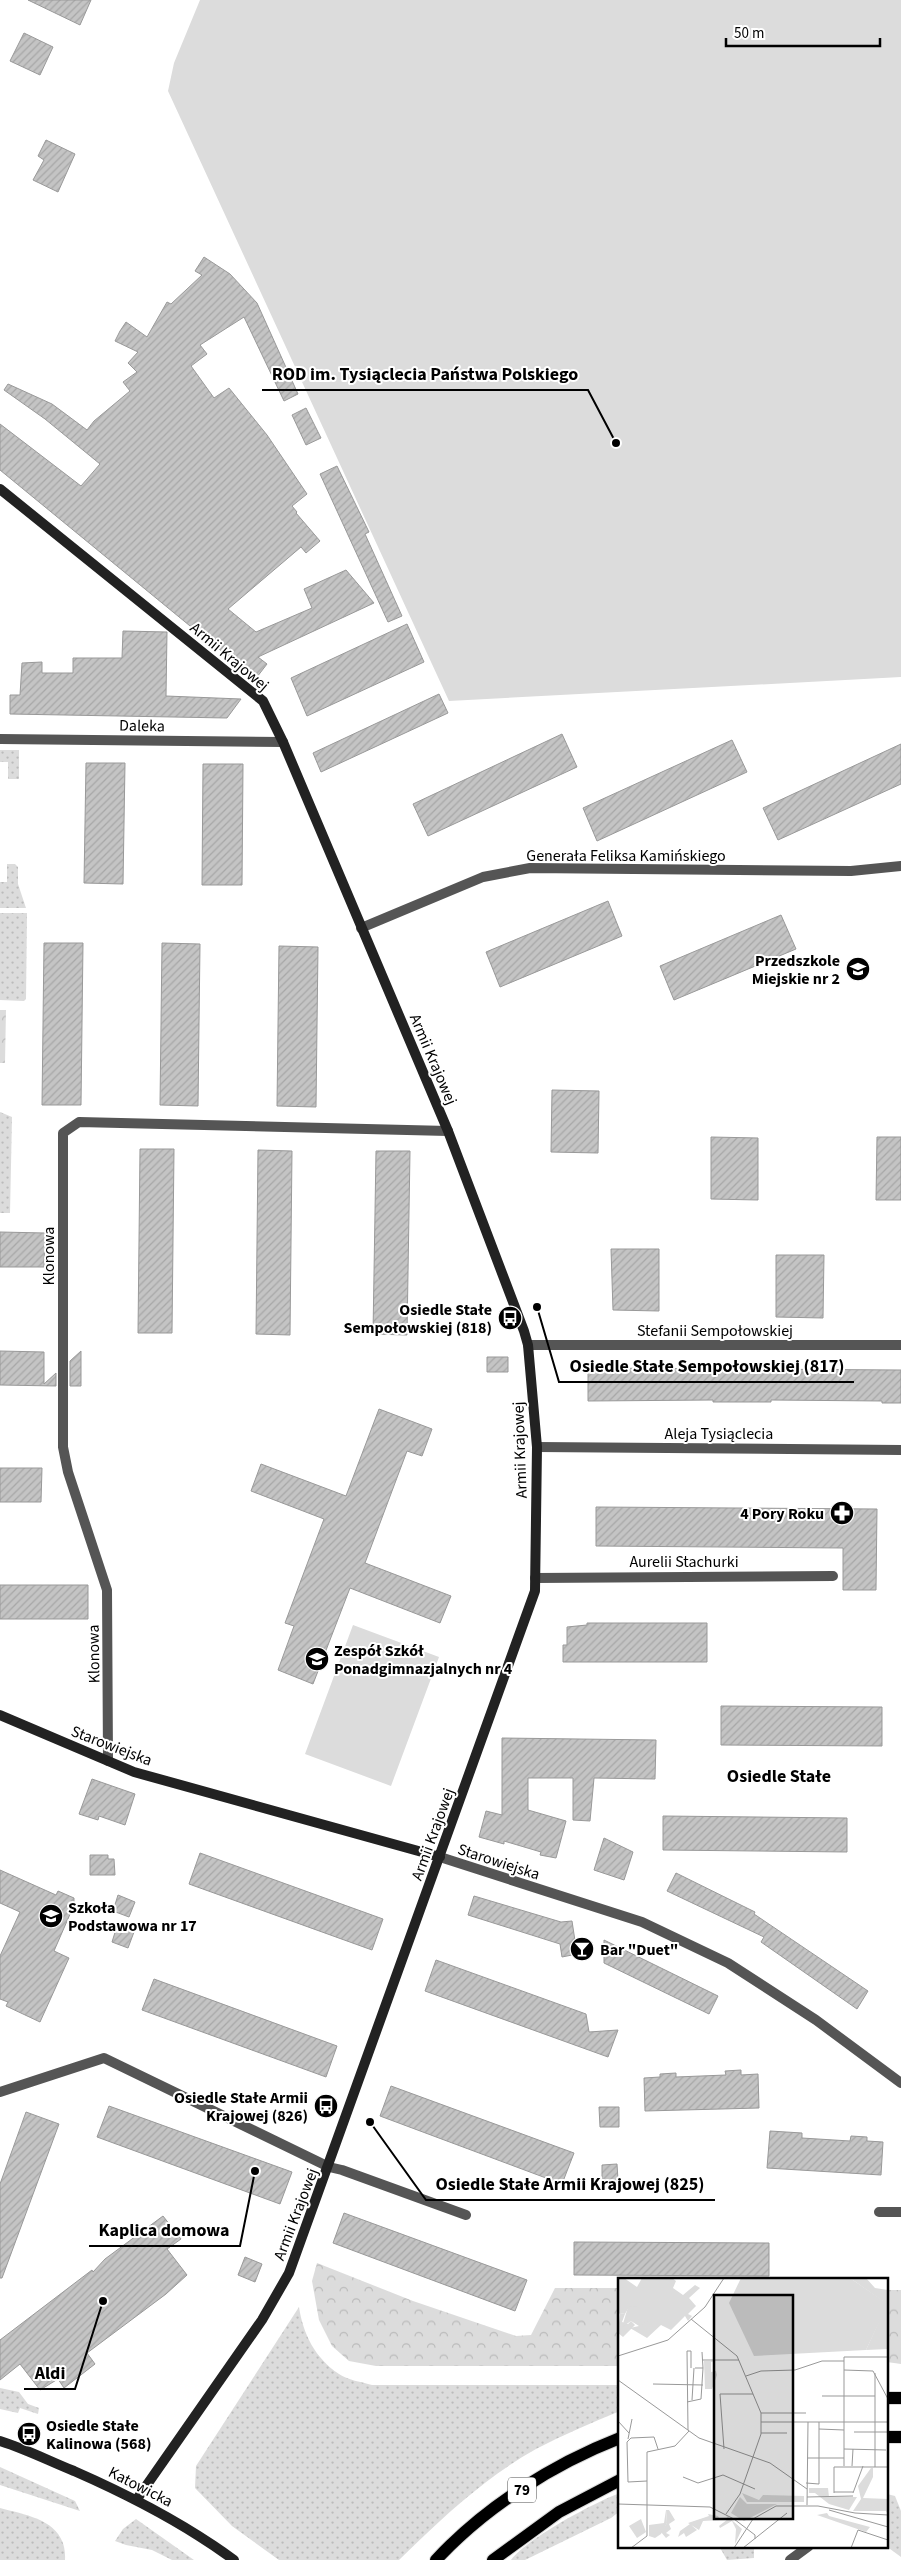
<svg xmlns="http://www.w3.org/2000/svg" width="901" height="2560" font-family="'Source Sans 3',sans-serif">
	<style>
		.grass { fill: url(#grass-dots) }
		.forest { fill: url(#forest-crowns) }
		.garden { fill: #dcdcdc }
		.building { fill: url(#building-hatch); stroke: #999 }
		.lines { fill: none; stroke-linecap: round; stroke-linejoin: round }
		.primary-casing { stroke: #dbdbdb; stroke-width: 14 }
		.street { stroke: #555; stroke-width: 10 }
		.secondary { stroke: #222; stroke-width: 10 }
		.primary { stroke: #000; stroke-width: 12 }
		.labels { text-anchor: middle; stroke-width: 4; stroke-linejoin: round; paint-order: stroke }
		.shield { fill: #fff; stroke: #4c4c4c; stroke-width: 1 }
		.shield-label { font-size: 15px; font-weight: bold; fill: #000 }
		.street-label { font-size: 16px; fill: #000; stroke: #fff }
		.poi-label { font-size: 16px; font-weight: bold; fill: #000; stroke: #fff; text-anchor: end }
		.neighbourhood-label { font-size: 18px; font-weight: bold; fill: #000; stroke: #fff }
		.inset-road { fill: none; stroke: #999; stroke-width: 1 }
		.view { fill: #000; fill-opacity: 0.15; stroke: #000; stroke-width: 2.5 }
		.inset-edge { fill: none; stroke: #000; stroke-width: 2.5 }
		.leader { fill: none; stroke: #000; stroke-width: 2 }
		.callout-dot { fill: #000; stroke: #fff; stroke-width: 2 }
		.callout-label { font-size: 18px; text-anchor: middle; font-weight: bold; fill: #000; stroke: #fff; stroke-width: 4; stroke-linejoin: round; paint-order: stroke }
	</style>
	<defs>
		<pattern id="grass-dots" width="8" height="8" patternUnits="userSpaceOnUse" patternTransform="scale(1.25)"><rect width="8" height="8" fill="#dcdcdc"/><path d="M2 2h.1M6 6h.1" fill="none" stroke="#bbb" stroke-width="1.8" stroke-linecap="round"/></pattern>
		<pattern id="forest-crowns" width="20" height="18" patternUnits="userSpaceOnUse" patternTransform="scale(1.25)"><rect width="20" height="18" fill="#dcdcdc"/><path d="M2 6a3 3 0 1 1 6 0M12 15a3 3 0 1 1 6 0" fill="none" stroke="#bbb"/></pattern>
		<pattern id="building-hatch" width="6" height="6" patternUnits="userSpaceOnUse" patternTransform="scale(1.25)"><rect width="6" height="6" fill="#c4c4c4"/><path d="M-1 1l2-2M0 6l6-6M5 7l2-2" fill="none" stroke="#a7a7a7"/></pattern>
	</defs>
	<rect width="100%" height="100%" fill="#fff"/>
	<path class="grass" d="M0,750H19V779H8V762H0Z
		M7,864H15L18,867V884L26,908H0V882H7Z
		M0,913H27L26,999L24,1001L0,1000Z
		M0,1112L12,1117L10,1213H0Z
		M299,2307C303,2334 315,2358 339,2374C347,2380 362,2382 372,2385H620V2411C591,2423 563,2435 536,2449C484,2478 441,2519 399,2560H279L232,2526L195,2488L196,2466Z
		M0,2388L19,2392L28,2404L39,2408L38,2414L20,2408L18,2413L0,2409Z
		M0,2467L75,2501L80,2511L0,2485Z
		M620,2493V2511L611,2518L525,2560H511C526,2539 595,2502 620,2493Z
		M887,2494L895,2496L901,2511V2557L886,2546Z
		M0,2508C30,2516 67,2521 65,2560H0Z
		M136,2519L194,2560H172L152,2550L126,2545L115,2541L123,2529Z
		M719,2546H754V2558L727,2560Z"/>
	<path class="forest" d="M0,1010H6L5,1063H0Z
		M317,2263L413,2301L516,2336L531,2335L555,2288H620V2366H376L349,2361L332,2346L319,2320L312,2281Z
		M887,2290H901V2364L887,2362Z"/>
	<path class="garden" d="M200,0H901V677L449,701L168,91L174,63Z
		M353,1625L439,1657L391,1786L305,1754Z"/>
	<path class="building" d="M28,0H91L80,25Z
		M24,33L53,47L40,75L10,61Z
		M46,140L75,154L58,192L33,180L44,160L38,156Z
		M204,257L230,274L257,303L298,394L284,401L244,317L200,345L207,354L191,366L214,398L229,388L267,435L307,494L292,506L297,512L296,513L320,541L306,553L301,547L228,609L256,632L312,608L304,589L346,570L374,603L258,657L267,664L257,677L212,644L0,470V424L81,486L100,464L45,419L4,390L8,384L52,404L87,430L94,421L130,391L123,382L137,372L128,363L138,352L115,341L120,331L126,322L147,337L167,302L171,304L202,275L195,271Z
		M306,408L321,438L306,445L292,415Z
		M337,466L369,532L365,534L402,616L388,622L320,474Z
		M407,624L424,662L307,716L291,678Z
		M123,631L167,632L166,696L241,699L227,718L10,714V695H20L22,663L42,662V673H73V658H122Z
		M439,694L448,713L321,772L313,753Z
		M562,734L577,767L428,836L413,804Z
		M732,740L747,772L597,841L583,808Z
		M901,744V784L778,840L763,808Z
		M86,763H125L123,884L84,883Z
		M203,764H243L242,885H202Z
		M608,901L622,936L500,987L486,952Z
		M781,915L796,949L674,1000L660,966Z
		M44,943H83L81,1105H42Z
		M162,943L200,944L198,1106L160,1105Z
		M279,946L318,947L316,1107L277,1106Z
		M552,1090L599,1091L598,1153L551,1152Z
		M711,1137L758,1138V1200L711,1199Z
		M877,1137H901V1200H876Z
		M140,1149H174L172,1333H138Z
		M258,1150L292,1151L290,1335L256,1334Z
		M376,1151H410L407,1335L373,1334Z
		M0,1232L45,1233L44,1267H0Z
		M611,1249H659V1311L613,1310Z
		M776,1255H824L823,1318L776,1317Z
		M0,1351L44,1352V1384L56,1373V1386L0,1385Z
		M81,1351V1386H70V1361Z
		M487,1357H508V1372H487Z
		M588,1368L901,1370V1403H882V1401L771,1400V1402H713V1400L588,1401Z
		M379,1409L432,1429L422,1456L407,1451L365,1563L451,1596L440,1623L350,1588L313,1684L278,1670L294,1626L285,1623L324,1519L251,1491L261,1464L346,1496Z
		M0,1468H42L41,1502H0Z
		M596,1507L877,1509L876,1590H843V1548L596,1546Z
		M0,1585H88V1619H0Z
		M587,1623H707V1662H563V1645H567V1627L587,1625Z
		M721,1706L882,1707V1746L721,1745Z
		M502,1738L656,1740L655,1779L594,1778L590,1821L573,1820V1778H528V1810L566,1821L556,1858L540,1855L541,1852L504,1841V1844L479,1837L486,1811L502,1815Z
		M92,1779L135,1794L125,1825L99,1816L98,1820L79,1814Z
		M663,1816L847,1818V1852L663,1850Z
		M604,1838L633,1852L624,1880L594,1870Z
		M200,1853L383,1919L372,1950L189,1884Z
		M90,1855H108V1859H114L115,1875H90Z
		M0,1870L56,1895L58,1891L74,1898V1905L54,1951L69,1958L40,2022L6,2006L8,2002L0,1999V1956L20,1912L0,1903Z
		M676,1873L755,1912L754,1914L868,1991L857,2009L761,1942L764,1937L667,1891Z
		M118,1895L135,1902L129,1917L113,1911Z
		M474,1896L561,1922L572,1921L577,1954L562,1957L560,1944L468,1915Z
		M117,1926L134,1932L128,1948L112,1942Z
		M604,1940L718,1996L709,2014L604,1963Z
		M436,1960L586,2014L589,2032L618,2030L608,2057L425,1991Z
		M154,1979L337,2046L326,2077L142,2010Z
		M741,2070V2075L758,2074L759,2108L645,2111L644,2078L660,2077V2074L676,2073V2077L726,2075L725,2071Z
		M391,2086L574,2153L562,2184L380,2116Z
		M109,2106L292,2172L280,2204L97,2137Z
		M599,2107H619V2127H600Z
		M26,2112L59,2124L2,2278H0V2184Z
		M770,2131L802,2133V2138L850,2141L851,2136L867,2137V2141L883,2142L881,2175L767,2168Z
		M617,2164L618,2180L602,2181V2165Z
		M344,2213L527,2280L515,2311L333,2243Z
		M163,2216L181,2239L167,2249L187,2275L166,2294L87,2353L95,2364L64,2388L58,2379L40,2390L20,2364L0,2380V2340L92,2270L93,2272L105,2259Z
		M574,2242L769,2243V2276L574,2275Z
		M245,2257L262,2264L255,2282L238,2275Z"/>
	<g class="lines">
		<g class="primary-casing">
			<path id="primary" d="M887,2398H901
				M887,2437H901
				M436,2560C485,2507 553,2464 620,2438
				M493,2560L559,2512L620,2480"/>
		</g>
		<path class="street" d="M0,739L283,742
			M361,928L483,877L530,868L851,871L901,866
			M528,1345H901
			M537,1447L901,1450
			M535,1578L833,1576
			M108,1761L107,1590L68,1472L63,1447V1133L79,1122L448,1131
			M440,1857L642,1922L728,1963L816,2020L901,2083
			M0,2092L104,2058L329,2167L342,2170L466,2215
			M879,2212H901
			M790,2560L809,2546"/>
		<path class="secondary" d="M0,489L263,701L283,742L448,1131L524,1331L528,1345L537,1447L535,1591L289,2273L262,2320L137,2499
			M0,1715L134,1772L440,1857
			M0,2441C26,2449 49,2461 74,2471C131,2496 184,2523 234,2560"/>
		<use href="#primary" class="primary"/>
	</g>
	<defs>
		<g id="school-disc" transform="scale(1.25)"><circle r="9.5" fill="#000" stroke="#fff"/><path d="M0-5L7-2L0 1L-7-2ZM-4 1L0 2.5L4 1V4Q0 6-4 4Z" fill="#fff"/></g>
		<g id="bus-disc" transform="scale(1.25)"><circle r="9.5" fill="#000" stroke="#fff"/><path d="M-5-6H5V4H4V6H2V4H-2V6H-4V4H-5ZM-3.5-4V0h7V-4ZM-3.5 1.2v1.5H-2V1.2ZM2 1.2v1.5H3.5V1.2Z" fill="#fff"/></g>
		<g id="pharmacy-disc" transform="scale(1.25)"><circle r="9.5" fill="#000" stroke="#fff"/><path d="M-2-6h4v4h4v4h-4v4h-4v-4h-4v-4h4Z" fill="#fff"/></g>
		<g id="bar-disc" transform="scale(1.25)"><circle r="9.5" fill="#000" stroke="#fff"/><path d="M-6-5H6L.8 .8V4.5H3.5V6h-7V4.5H-.8V.8Z" fill="#fff"/></g>
	</defs>
	<g fill-rule="evenodd">
		<use href="#school-disc" x="858" y="969"/>
		<use href="#bus-disc" x="510" y="1318"/>
		<use href="#pharmacy-disc" x="842" y="1513"/>
		<use href="#school-disc" x="317" y="1659"/>
		<use href="#school-disc" x="51" y="1916"/>
		<use href="#bar-disc" x="582" y="1949"/>
		<use href="#bus-disc" x="326" y="2106"/>
		<use href="#bus-disc" x="29" y="2434"/>
	</g>
	<g class="labels">
		<rect class="shield" x="508" y="2477.5" width="28" height="25" rx="4"/>
		<g class="shield-label">
			<text x="522" y="2495">79</text>
		</g>
		<g class="street-label">
			<text transform="translate(230 656) rotate(40)" y="6">Armii Krajowej</text>
			<text transform="translate(142 725) rotate(1)" y="6">Daleka</text>
			<text x="626" y="861">Generała Feliksa Kamińskiego</text>
			<text transform="translate(434 1059) rotate(67)" y="6">Armii Krajowej</text>
			<text transform="translate(48 1256) rotate(-90)" y="6">Klonowa</text>
			<text x="715" y="1336">Stefanii Sempołowskiej</text>
			<text x="719" y="1439">Aleja Tysiąclecia</text>
			<text transform="translate(519 1450) rotate(-92)" y="6">Armii Krajowej</text>
			<text x="684" y="1567">Aurelii Stachurki</text>
			<text transform="translate(93 1654) rotate(-91)" y="6">Klonowa</text>
			<text transform="translate(112 1745) rotate(21)" y="6">Starowiejska</text>
			<text transform="translate(432 1834) rotate(-70)" y="6">Armii Krajowej</text>
			<text transform="translate(499 1861) rotate(18)" y="6">Starowiejska</text>
			<text transform="translate(295 2214) rotate(-69)" y="6">Armii Krajowej</text>
			<text transform="translate(141 2486) rotate(27)" y="6">Katowicka</text>
		</g>
		<g class="poi-label">
			<text x="840" y="966">Przedszkole<tspan x="840" dy="18">Miejskie nr 2</tspan></text>
			<text x="492" y="1315">Osiedle Stałe<tspan x="492" dy="18">Sempołowskiej (818)</tspan></text>
			<text x="824" y="1519">4 Pory Roku</text>
			<text x="334" y="1656" text-anchor="start">Zespół Szkół<tspan x="334" dy="18">Ponadgimnazjalnych nr 4</tspan></text>
			<text x="68" y="1913" text-anchor="start">Szkoła<tspan x="68" dy="18">Podstawowa nr 17</tspan></text>
			<text x="600" y="1955" text-anchor="start">Bar "Duet"</text>
			<text x="308" y="2103">Osiedle Stałe Armii<tspan x="308" dy="18">Krajowej (826)</tspan></text>
			<text x="46" y="2431" text-anchor="start">Osiedle Stałe<tspan x="46" dy="18">Kalinowa (568)</tspan></text>
		</g>
		<g class="neighbourhood-label">
			<text x="779" y="1782">Osiedle Stałe</text>
		</g>
	</g>
	<g transform="translate(618 2278)">
		<rect width="270" height="270" fill="#fff"/>
		<path d="M0,0H6L19,9L24,0H54L58,3L55,10L65,17L77,7L82,10L71,20L78,28L70,36L74,38L70,43L67,38L53,52L43,47L29,60L12,50L21,48L11,29L7,36L2,35L0,38ZM86,83H98L93,84V94L98,93L99,97L94,111H87ZM122,219L129,226H159L126,243L113,235ZM48,232L49,245L43,256L37,260L31,258V247L46,245ZM90,236L100,238L102,242L85,243L81,252L70,245L91,238ZM108,237L124,251L117,266L118,251L114,243L102,250L101,248L110,241ZM72,246L79,252L68,259L66,255L60,259L62,253Z" fill="#dcdcdc"/>
		<path d="M232,0H248L257,10L270,12V71L248,72L269,26ZM2,35L7,36L4,44L10,46L13,43L17,47L5,59L0,55ZM253,190H255V199L245,220L270,221V236L268,233H235L243,221L240,208ZM191,210H210L211,219H239L231,232L211,226L197,215H191ZM124,215L141,222L145,217L186,218V224H129ZM48,232H51L57,242L51,246L53,251L48,255L52,257L48,260L43,254L49,245ZM209,235L211,238L252,249L248,254L199,237ZM23,241L28,254L19,260L11,248Z" fill="#dcdcdc"/>
		<path d="M19,28L26,31L31,42L21,48L13,43L4,49L10,29Z" fill="#dcdcdc"/>
		<path d="M123,0H232L270,26L248,72L136,78L111,25Z" fill="#dcdcdc"/>
		<path class="inset-road" d="M73,41L119,78L143,135V156L122,216L108,236M0,78L50,62L87,29L106,0M85,82H121M77,90H85L84,74M226,92L255,93L270,121M128,98L143,93L177,92L204,83H226M0,102L81,160L152,185L189,211M35,106L85,107M204,118H257M74,122L76,90M69,124L83,121L85,90M143,135H188M0,143L11,155M143,144H270M201,151L226,152M70,152L69,73H73V90M236,154H269M143,155H169M10,161L14,141M106,171L102,116H135M226,171L268,172M189,180H226M226,188V79H270M234,188L235,171M257,189V95M65,199L80,205L105,197L137,211M29,203L10,204L9,164L13,160L36,159L40,171M188,205L201,206V144M216,214H235M216,215V189H270M235,215L245,188M189,219L235,218M0,226L92,229L116,241L137,257V261M189,227L190,144M211,232L270,249M13,270L29,258V174L57,168L71,153M116,270L135,241L158,228H200L237,235L270,237M125,270L169,235M233,270L240,252L270,262"/>
		<path class="view" d="M96,17H175V241H96Z"/>
		<rect width="270" height="270" class="inset-edge"/>
	</g>
	<path class="leader" d="M616 443L588 390H262M537 1307L559 1382H854M370 2122L426 2200H715M255 2171L240 2246H89M103 2301L75 2389H24"/>
	<g class="callout-dot">
		<circle cx="616" cy="443" r="5"/>
		<circle cx="537" cy="1307" r="5"/>
		<circle cx="370" cy="2122" r="5"/>
		<circle cx="255" cy="2171" r="5"/>
		<circle cx="103" cy="2301" r="5"/>
	</g>
	<g class="callout-label">
		<text x="425" y="380">ROD im. Tysiąclecia Państwa Polskiego</text>
		<text x="707" y="1372">Osiedle Stałe Sempołowskiej (817)</text>
		<text x="570" y="2190">Osiedle Stałe Armii Krajowej (825)</text>
		<text x="164" y="2236">Kaplica domowa</text>
		<text x="50" y="2379">Aldi</text>
	</g>
	<path d="M726 38v8h154v-8" fill="none" stroke="#000000" stroke-width="2.5"/>
	<text x="734" y="38" font-size="15" fill="#000000" stroke="#ffffff" stroke-width="4" paint-order="stroke">50 m</text>
</svg>
